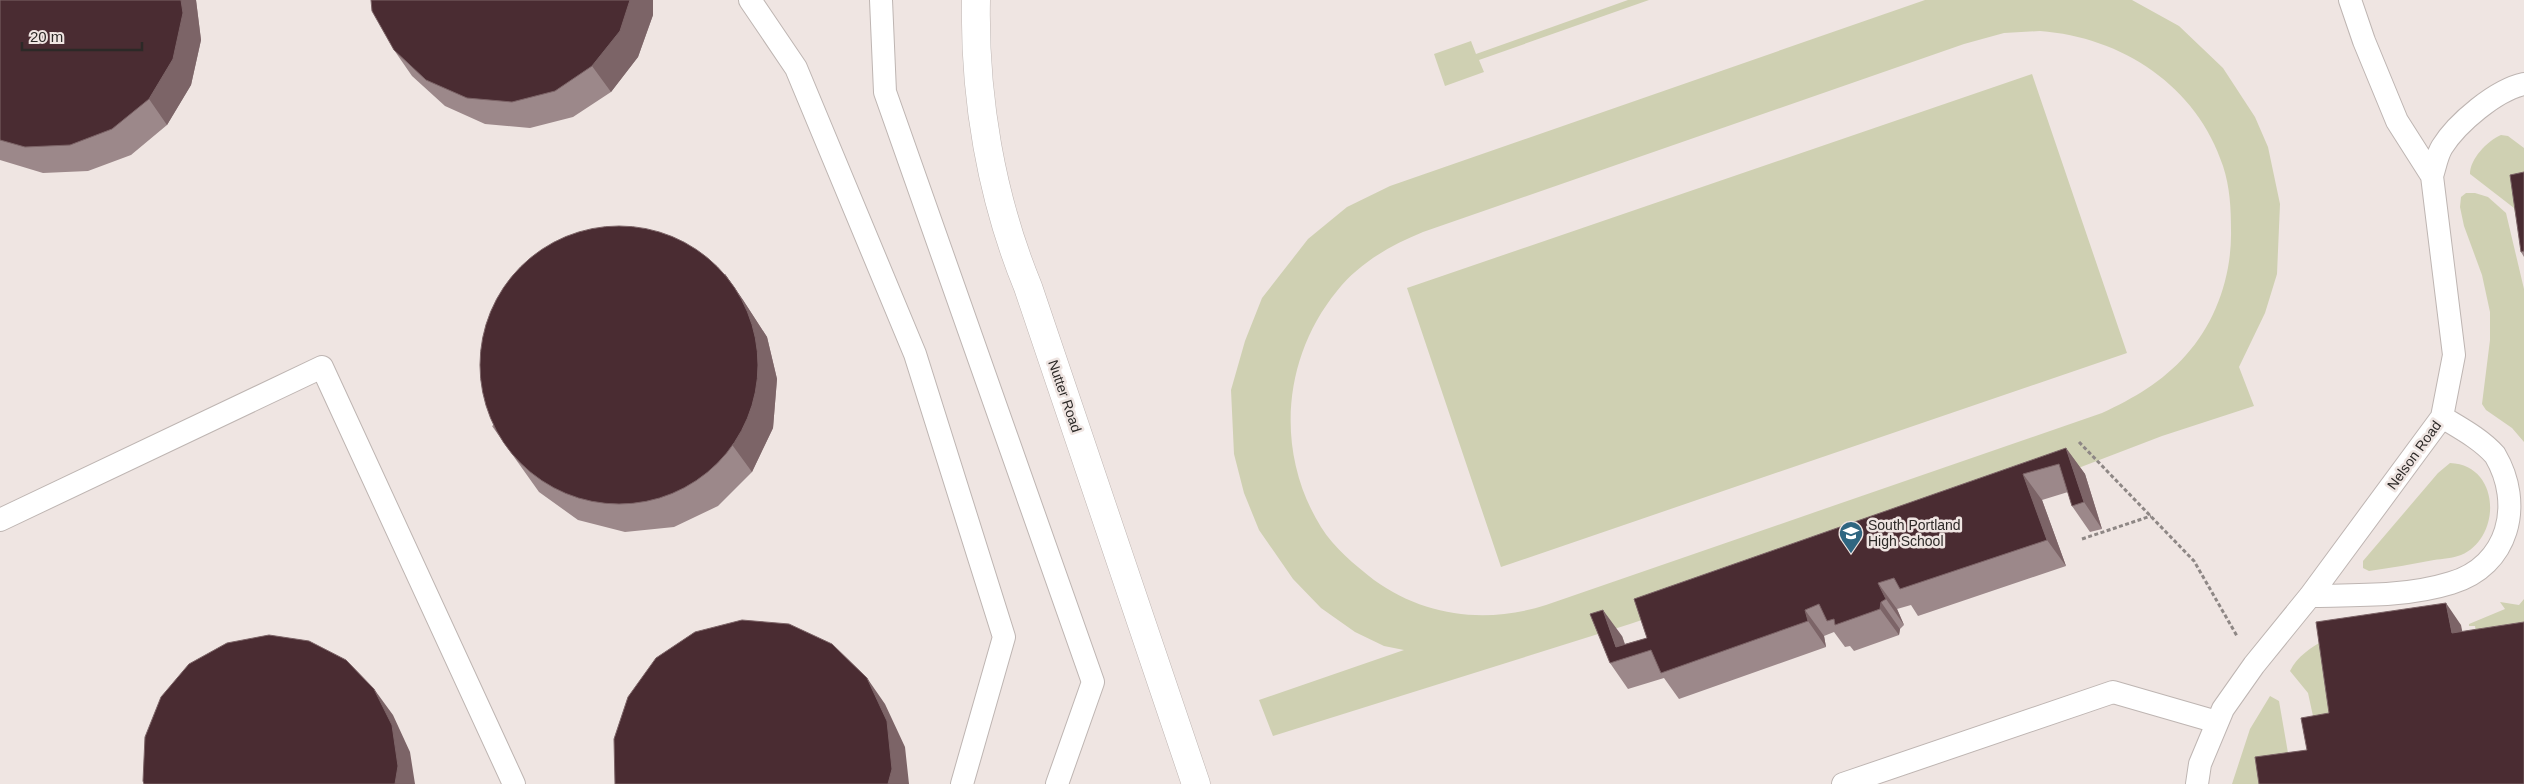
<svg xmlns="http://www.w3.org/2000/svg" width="2524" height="784" font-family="Helvetica,sans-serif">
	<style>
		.green { fill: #cfd0b2; fill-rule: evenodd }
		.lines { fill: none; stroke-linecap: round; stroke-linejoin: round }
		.lane-casing { stroke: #beb5b2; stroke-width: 24 }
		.street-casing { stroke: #beb5b2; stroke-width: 29 }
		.path { stroke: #8e8785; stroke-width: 3; stroke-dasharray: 4 2.5; stroke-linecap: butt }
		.lane { stroke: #fff; stroke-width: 22 }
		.street { stroke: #fff; stroke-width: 28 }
		.wall { fill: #9c888a }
		.shaded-wall { fill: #7c6467 }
		.building { fill: #4a2c32; stroke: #7c6467 }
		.labels { text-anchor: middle; stroke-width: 5; stroke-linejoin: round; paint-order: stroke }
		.street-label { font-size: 14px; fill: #2c2927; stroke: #efe5e2 }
		.poi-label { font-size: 14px; fill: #2c2927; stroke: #efe5e2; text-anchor: start }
	</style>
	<rect width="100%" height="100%" fill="#efe5e2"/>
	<path class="green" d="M1628,0H1649L1479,60L1484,72L1445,86L1434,54L1471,41L1476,54Z
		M1925,0H2132L2179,26L2223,68L2255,117L2268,147L2280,204L2277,274L2265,313L2239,367L2254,406L2162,436L1966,511L1630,624L1273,736L1259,700L1404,650L1384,646L1355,632L1321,608L1293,579L1259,530L1244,493L1234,454L1231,390L1245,341L1262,298L1308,239L1347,207L1390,186ZM2040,31C2122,37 2197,86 2223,166C2230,187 2231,209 2231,230C2232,275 2216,322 2186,355C2162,382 2134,398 2102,413L1546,605C1487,624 1425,617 1374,580C1355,565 1334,548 1321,527C1275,453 1282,358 1337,291C1359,263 1391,245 1423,232L1964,44L2004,33Z
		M2032,74L2127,353L1501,567L1407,288Z
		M2501,135L2508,136L2524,148V256L2514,208L2470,174C2470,159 2487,141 2501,135Z
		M2466,193H2475L2488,197L2506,213L2524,289V442L2512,428L2486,410L2482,404L2490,340V312L2482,275L2464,226L2460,207L2461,197Z
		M2450,463C2501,465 2502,538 2461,555C2453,558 2442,559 2434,560C2412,564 2391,568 2369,571L2363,568V561L2438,473Z
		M2524,599V647L2479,653L2475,626H2469V624L2505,609L2500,602L2519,605Z
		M2324,640L2344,735L2313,716L2308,693L2290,671C2297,656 2311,648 2324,640Z
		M2270,696L2279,701L2292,776L2271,784H2232L2250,729Z"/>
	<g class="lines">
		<g class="lane-casing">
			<path id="lane" d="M750,0L796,68L915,354L1004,637L962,784
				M881,0L885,92L1093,682L1057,784
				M2350,0L2364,41L2397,121L2432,176
				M0,520L322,367L514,784
				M2310,596C2356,595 2406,597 2451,583C2509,566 2524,504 2495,455C2481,439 2460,428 2442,417
				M1843,784L2113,692L2217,722
				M2197,784L2200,764L2223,709L2254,665L2310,596L2442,417L2454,355L2432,176C2435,167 2437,155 2442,147C2457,123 2496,90 2524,84"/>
		</g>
		<g class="street-casing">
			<path id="street" d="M976,0C974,97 991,197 1028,287L1196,784"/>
		</g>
		<path class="path" d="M2079,442L2194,561L2237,636
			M2082,539L2151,516"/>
		<use href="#lane" class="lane"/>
		<use href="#street" class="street"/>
	</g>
	<path class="wall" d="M0,0H196L201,40L191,85L167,125L131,155L88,171L43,173L0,160Z
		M371,0H653V15L638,57L611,92L573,117L530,128L485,124L445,106L412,76L394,50Z
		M2524,172V257L2521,252Z
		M725,274L743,300L767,337L777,379L773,428L752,472L718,506L674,527L625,532L578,520L539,492L492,426Z
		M2066,448L2085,474L2102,529L2090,532L2072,506L2068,492L2042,500L2066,566L1918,616L1911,605L1897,609L1904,625L1900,629L1899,635L1854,651L1850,646L1845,647L1834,632L1824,636L1826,647L1679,699L1664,678L1628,689L1610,663L1622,636L1625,644L1647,638Z"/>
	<path class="shaded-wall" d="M181,0H196L201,40L191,85L167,125L149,99Z
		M630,0H653V15L638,57L611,92L592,66Z
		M725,274L743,300L767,337L777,379L773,428L752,472L733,446Z
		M2066,448L2085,474L2102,529L2084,502Z
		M2023,474L2042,500L2066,566L2047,540Z
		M1878,583L1897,609L1904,625L1886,599Z
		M1881,602L1900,629L1899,635L1880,609Z
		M2446,603L2461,625L2467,655L2452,633Z
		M1603,610L1622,636L1629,657L1616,647Z
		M1805,610L1824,636L1826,647L1808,621Z
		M867,678L885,704L905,747L909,784H888Z
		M374,689L393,715L410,752L415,784H395Z"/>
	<path class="building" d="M0,0H181L183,13L173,59L149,99L112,129L70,145L25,147L0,140Z
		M371,0H630L620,31L592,66L555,91L512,102L467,98L426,80L394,50L372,11Z
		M2524,172V251L2521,252L2510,175Z
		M480 365a139 139 0 1 1 278 0a139 139 0 1 1-278 0Z
		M2066,448L2084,502L2072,506L2059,464L2023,474L2047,540L1900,589L1894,578L1878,583L1886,599L1881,602L1880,609L1835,625L1834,619L1827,621L1819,604L1805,610L1808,621L1661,673L1651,650L1610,663L1590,614L1603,610L1616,647L1647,638L1634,599Z
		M2446,603L2452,633L2524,622V784H2259L2255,757L2307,750L2301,718L2329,713L2316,622Z
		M742,620L789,624L832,644L867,678L887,721L892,769L888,784H615L614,739L628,697L656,658L695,632Z
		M269,635L309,641L346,660L374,689L392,725L398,766L395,784H144L143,781L145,737L161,697L189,664L227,643Z"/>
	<defs>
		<g id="school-pin" transform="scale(1.25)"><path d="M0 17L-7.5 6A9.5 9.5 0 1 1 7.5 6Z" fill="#2f6681" stroke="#efe5e2"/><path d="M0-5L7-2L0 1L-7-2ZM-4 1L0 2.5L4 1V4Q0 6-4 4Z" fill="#fff"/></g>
	</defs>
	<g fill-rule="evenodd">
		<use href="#school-pin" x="1851" y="533"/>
	</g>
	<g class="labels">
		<g class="street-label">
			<text transform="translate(1065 396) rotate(71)" y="5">Nutter Road</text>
			<text transform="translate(2414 455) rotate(-54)" y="5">Nelson Road</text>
		</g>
		<g class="poi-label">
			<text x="1868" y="530">South Portland<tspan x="1868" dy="16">High School</tspan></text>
		</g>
	</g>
	<path d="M22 42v8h120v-8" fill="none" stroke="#2c2927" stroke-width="2.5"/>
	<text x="30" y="42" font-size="15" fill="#2c2927" stroke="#efe5e2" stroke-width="4" paint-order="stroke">20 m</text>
</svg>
